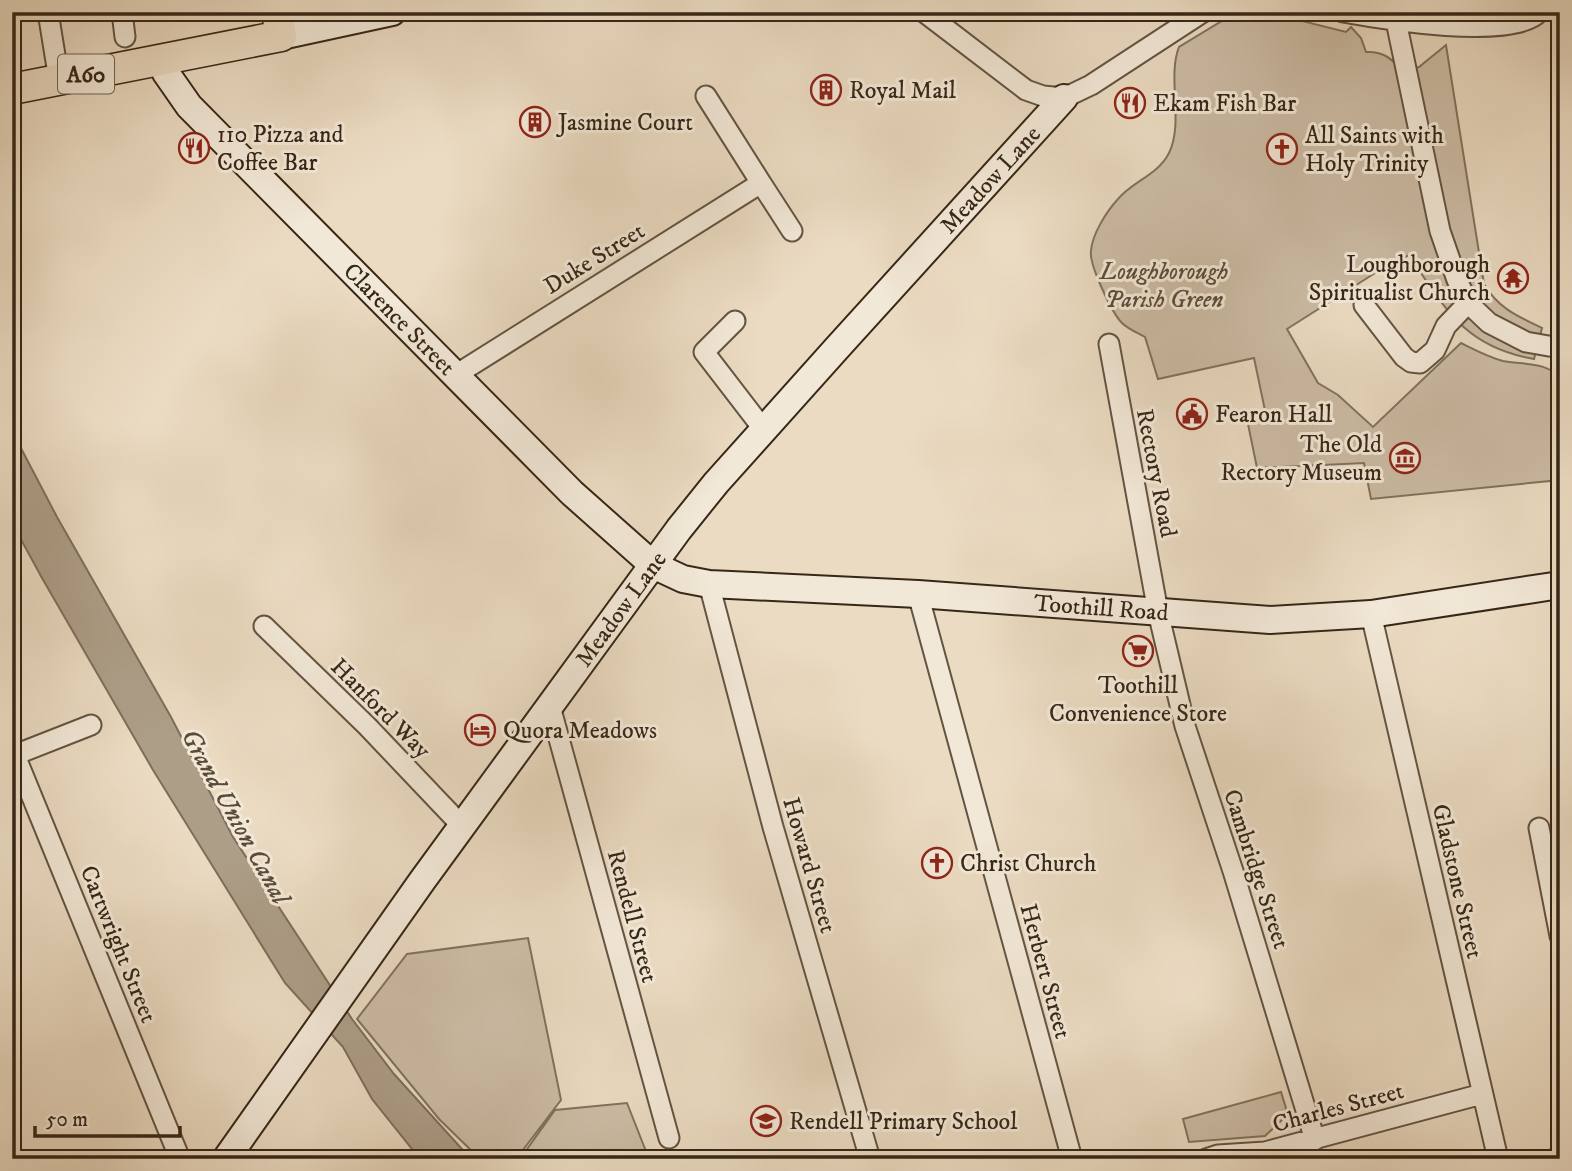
<svg xmlns="http://www.w3.org/2000/svg" width="1572" height="1171" font-family="'IM FELL DW Pica',serif">
	<style>
		.green { fill: #ccbca5; stroke: #81725e; stroke-width: 2 }
		.water { fill: #ad9e88; stroke: #7d6e5b; stroke-width: 2 }
		.lines { fill: none; stroke-linecap: round; stroke-linejoin: round }
		.street-casing { stroke: #635442; stroke-width: 23 }
		.secondary-casing { stroke: #362717; stroke-width: 30 }
		.primary-casing { stroke: #362717; stroke-width: 33 }
		.street { stroke: #f2e8d7; stroke-width: 19 }
		.secondary { stroke: #f2e8d7; stroke-width: 26 }
		.primary { stroke: #ebdbc2; stroke-width: 30 }
		.labels { text-anchor: middle; stroke-width: 6; stroke-linejoin: round; paint-order: stroke }
		.shield { fill: #f2e8d7; stroke: #6e6151; stroke-width: 2 }
		.shield-label { font-size: 23px; font-weight: bold; fill: #362717 }
		.poi-label { font-size: 24px; fill: #362717; stroke: #f2e8d7; text-anchor: start }
		.street-label { font-size: 24px; fill: #362717; stroke: #f2e8d7 }
		.park-label { font-size: 24px; font-style: italic; fill: #5c4c3a; stroke: #f2e8d7 }
		.water-label { font-size: 26px; font-style: italic; fill: #5a4b39; stroke: #f2e8d7 }
	</style>
	<rect width="100%" height="100%" fill="#ebdbc2"/>
	<filter id="stains"><feTurbulence type="fractalNoise" baseFrequency=".00286" numOctaves="4"/><feColorMatrix values="0 0 0 0 .2 0 0 0 0 .09 0 0 0 0 .02 0 0 0 .5 -.17"/></filter>
	<radialGradient id="worn" r=".72"><stop offset=".6" stop-color="#630" stop-opacity="0"/><stop offset="1" stop-color="#630" stop-opacity=".3"/></radialGradient>
	<path class="green" d="M1266,12L1346,32L1351,27L1361,38L1366,52C1382,51 1391,58 1401,69L1419,67L1446,45L1484,284C1498,308 1517,316 1542,328L1534,359C1465,347 1445,309 1409,255L1383,268L1287,329L1318,383L1338,395L1373,427L1461,343C1475,350 1488,357 1503,361C1521,365 1548,361 1560,379V480L1371,499L1364,463L1257,468L1248,424L1267,420L1254,358L1158,379L1145,337C1138,333 1128,329 1122,323C1112,313 1089,265 1091,251C1092,234 1107,211 1118,199C1133,181 1158,175 1169,153C1184,123 1167,77 1179,47L1235,13Z
		M528,938L561,1100L516,1159H480L439,1119L357,1019L407,954Z
		M1281,1092L1286,1108L1283,1119L1265,1136L1189,1142L1183,1119Z
		M627,1103L649,1159H520L555,1110Z"/>
	<path class="water" d="M12,431L57,517L171,717L233,837L352,1019L394,1074L471,1159H420L372,1099L343,1047L285,983L153,770L42,578L12,523Z"/>
	<g class="lines">
		<g class="street-casing">
			<path id="street" d="M48,12L59,80
				M122,12L125,37
				M924,12L1026,90L1043,96L1064,98L1091,85L1203,12
				M1343,12C1381,19 1514,41 1539,12
				M1396,21L1440,231L1457,280L1468,303L1489,323L1526,342L1560,348
				M706,96L761,183
				M1364,305L1404,357L1411,362L1420,363L1435,350L1446,326L1468,303
				M735,321L704,352L764,430
				M1109,344L1158,612L1185,726L1233,871L1315,1140
				M454,376L761,183L792,231
				M709,584L773,827L870,1159
				M918,594L1072,1159
				M1371,614L1498,1159
				M264,626L367,726L462,826
				M550,706L669,1138
				M12,748L180,1159
				M12,756L91,725
				M1539,828L1560,936
				M1206,1159L1218,1155L1265,1152L1482,1094
				M1555,1159L1560,1155"/>
		</g>
		<g class="secondary-casing">
			<g id="secondary">
				<path d="M281,36L392,12"/>
				<path id="s1" d="M160,60L166,73L189,106L572,493L653,565L683,579L709,584L918,594L1270,620L1371,614L1560,585"/>
				<path id="s2" d="M226,1159L422,881L679,529L716,483L837,348L1064,98"/>
			</g>
		</g>
		<g class="primary-casing">
			<path id="primary" d="M12,89L281,36L277,12"/>
		</g>
		<use href="#street" class="street"/>
		<use href="#secondary" class="secondary"/>
		<use href="#primary" class="primary"/>
	</g>
	<defs>
		<g id="building-ring" transform="scale(1.575)"><circle r="9.5" fill="#f2e8d7" stroke="#8f2418" stroke-width="1.5"/><path d="M-4-6H4V6H1V3H-1V6H-4ZM-2.5-4.3h1.7v1.8h-1.7ZM.8-4.3h1.7v1.8H.8ZM-2.5-1h1.7V.8h-1.7ZM.8-1h1.7V.8H.8Z" fill="#8f2418"/></g>
		<g id="restaurant-ring" transform="scale(1.575)"><circle r="9.5" fill="#f2e8d7" stroke="#8f2418" stroke-width="1.5"/><path d="M-5-6h1v4h1v-4h1v4h1v-4h1v5L-1.5 .5V6h-2V.5L-5-1ZM5-6V6H3V1.5H1.5Q1.5-4 5-6Z" fill="#8f2418"/></g>
		<g id="church-ring" transform="scale(1.575)"><circle r="9.5" fill="#f2e8d7" stroke="#8f2418" stroke-width="1.5"/><path d="M-1.2-6h2.4v3.5h3.3v2.4h-3.3V6h-2.4V-.1h-3.3v-2.4h3.3Z" fill="#8f2418"/></g>
		<g id="temple-ring" transform="scale(1.575)"><circle r="9.5" fill="#f2e8d7" stroke="#8f2418" stroke-width="1.5"/><path d="M0-6L5-2H3V0L6.5 2.5H4V6H1.5V3h-3V6H-4V2.5H-6.5L-3 0V-2H-5Z" fill="#8f2418"/></g>
		<g id="civic-ring" transform="scale(1.575)"><circle r="9.5" fill="#f2e8d7" stroke="#8f2418" stroke-width="1.5"/><path d="M-.6-6.5H3V-4.5H.6V-3L4-1V1h2V6H-6V1h2V-1L-.6-3ZM-1.2 2.5V6h2.4V2.5Z" fill="#8f2418"/></g>
		<g id="museum-ring" transform="scale(1.575)"><circle r="9.5" fill="#f2e8d7" stroke="#8f2418" stroke-width="1.5"/><path d="M0-6L6-3V-2H-6V-3ZM-5-1h2V3h-2ZM-1-1h2V3h-2ZM3-1h2V3H3ZM-6 4H6V6H-6Z" fill="#8f2418"/></g>
		<g id="supermarket-ring" transform="scale(1.575)"><circle r="9.5" fill="#f2e8d7" stroke="#8f2418" stroke-width="1.5"/><path d="M-6-5.5h2.5l.6 2H6L4.5 2H-2.5L-4.4-4H-6ZM-1.5 3.2a1.3 1.3 0 1 0 .1 0ZM3 3.2a1.3 1.3 0 1 0 .1 0Z" fill="#8f2418"/></g>
		<g id="hotel-ring" transform="scale(1.575)"><circle r="9.5" fill="#f2e8d7" stroke="#8f2418" stroke-width="1.5"/><path d="M-6-4.5h1.5V1H6V5H4.5V3h-9V5H-6ZM-4 0a1.8 1.8 0 1 1 3.6 0ZM.5 0V-2.5h3Q6-2.5 6 0Z" fill="#8f2418"/></g>
		<g id="school-ring" transform="scale(1.575)"><circle r="9.5" fill="#f2e8d7" stroke="#8f2418" stroke-width="1.5"/><path d="M0-5L7-2L0 1L-7-2ZM-4 1L0 2.5L4 1V4Q0 6-4 4Z" fill="#8f2418"/></g>
	</defs>
	<g fill-rule="evenodd">
		<use href="#building-ring" x="826" y="90"/>
		<use href="#restaurant-ring" x="1130" y="103"/>
		<use href="#building-ring" x="535" y="122"/>
		<use href="#restaurant-ring" x="194" y="148"/>
		<use href="#church-ring" x="1282" y="149"/>
		<use href="#temple-ring" x="1513" y="278"/>
		<use href="#civic-ring" x="1192" y="414"/>
		<use href="#museum-ring" x="1405" y="458"/>
		<use href="#supermarket-ring" x="1138" y="651"/>
		<use href="#hotel-ring" x="480" y="730"/>
		<use href="#church-ring" x="937" y="863"/>
		<use href="#school-ring" x="766" y="1121"/>
	</g>
	<g class="labels">
		<rect class="shield" x="58" y="54.5" width="56" height="39" rx="5"/>
		<g class="shield-label">
			<text x="86" y="82">A60</text>
		</g>
		<g class="poi-label">
			<text x="849" y="98">Royal Mail</text>
			<text x="1153" y="111">Ekam Fish Bar</text>
			<text x="558" y="130">Jasmine Court</text>
			<text x="217" y="142">110 Pizza and<tspan x="217" dy="28">Coffee Bar</tspan></text>
			<text x="1305" y="143">All Saints with<tspan x="1305" dy="28">Holy Trinity</tspan></text>
			<text x="1490" y="272" text-anchor="end">Loughborough<tspan x="1490" dy="28">Spiritualist Church</tspan></text>
			<text x="1215" y="422">Fearon Hall</text>
			<text x="1382" y="452" text-anchor="end">The Old<tspan x="1382" dy="28">Rectory Museum</tspan></text>
			<text x="1138" y="693" text-anchor="middle">Toothill<tspan x="1138" dy="28">Convenience Store</tspan></text>
			<text x="503" y="738">Quora Meadows</text>
			<text x="960" y="871">Christ Church</text>
			<text x="789" y="1129">Rendell Primary School</text>
		</g>
		<g class="street-label">
			<text dy="8" stroke="none"><textPath href="#s2" startOffset="1244">Meadow Lane</textPath></text>
			<text transform="translate(594 258) rotate(-32)" y="8">Duke Street</text>
			<text dy="8" stroke="none"><textPath href="#s1" startOffset="354">Clarence Street</textPath></text>
			<text transform="translate(1157 473) rotate(79)" y="8">Rectory Road</text>
			<text dy="8" stroke="none"><textPath href="#s1" startOffset="1160">Toothill Road</textPath></text>
			<text dy="8" stroke="none"><textPath href="#s2" startOffset="677">Meadow Lane</textPath></text>
			<text transform="translate(381 708) rotate(45)" y="8">Hanford Way</text>
			<text transform="translate(810 865) rotate(74)" y="8">Howard Street</text>
			<text transform="translate(1257 869) rotate(72)" y="8">Cambridge Street</text>
			<text transform="translate(1458 881) rotate(77)" y="8">Gladstone Street</text>
			<text transform="translate(633 916) rotate(75)" y="8">Rendell Street</text>
			<text transform="translate(119 944) rotate(68)" y="8">Cartwright Street</text>
			<text transform="translate(1046 971) rotate(75)" y="8">Herbert Street</text>
			<text transform="translate(1338 1107) rotate(-15)" y="8">Charles Street</text>
		</g>
		<g class="park-label">
			<text x="1164" y="279">Loughborough<tspan x="1164" dy="28">Parish Green</tspan></text>
		</g>
		<g class="water-label">
			<text transform="translate(236 816) rotate(61)" y="9">Grand Union Canal</text>
		</g>
	</g>
	<rect width="1572" height="1171" fill="none" stroke="#ebdbc2" stroke-width="42"/>
	<rect x="14" y="14" width="1544" height="1143" fill="none" stroke="#362717" stroke-width="3.5"/>
	<rect x="21" y="21" width="1530" height="1129" fill="none" stroke="#362717" stroke-width="2"/>
	<path d="M35 1126v10h145v-10" fill="none" stroke="#362717" stroke-width="3.5"/>
	<text x="46" y="1126" font-size="21" fill="#362717" stroke="#f2e8d7" stroke-width="5" paint-order="stroke">50 m</text>
	<rect width="100%" height="100%" filter="url(#stains)"/>
	<rect width="100%" height="100%" fill="url(#worn)"/>
</svg>
